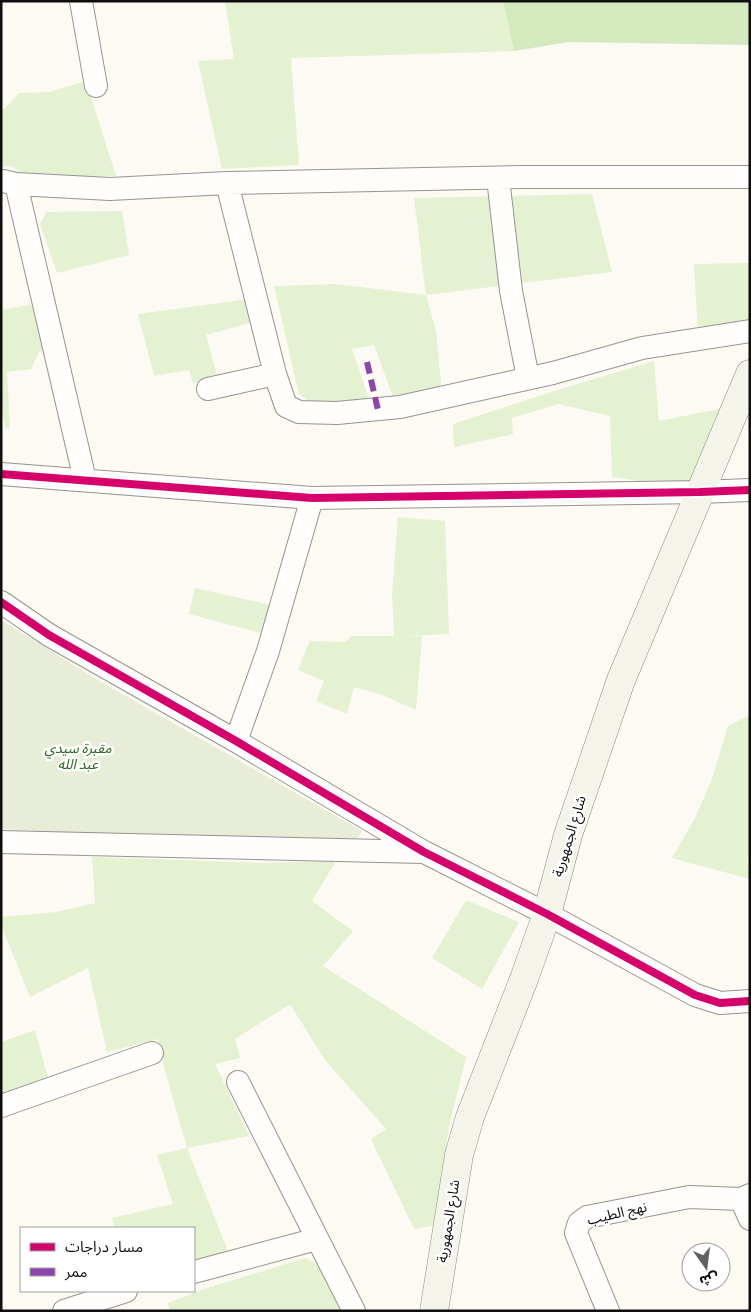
<svg xmlns="http://www.w3.org/2000/svg" width="751" height="1312" font-family="Merriweather,'Noto Sans Arabic',serif">
	<style>
		.green { fill: #e4f2d2 }
		.forest { fill: #d3eabf }
		.cemetery { fill: #e7edd6 }
		.lines { fill: none; stroke-linecap: round; stroke-linejoin: round }
		.street-casing { stroke: #959491; stroke-width: 24 }
		.secondary-casing { stroke: #8c8b87; stroke-width: 29 }
		.street { stroke: #fffefd; stroke-width: 22 }
		.secondary { stroke: #f5f4ea; stroke-width: 28 }
		.quiet { stroke: #8e44ad; stroke-width: 6; stroke-dasharray: 12 6; stroke-linecap: butt }
		.cycleway-casing { stroke: #fff; stroke-width: 11 }
		.cycleway { stroke: #d6006c; stroke-width: 8 }
		.labels { text-anchor: middle; stroke-width: 5; stroke-linejoin: round; paint-order: stroke }
		.park-label { font-size: 14px; font-style: italic; fill: #28691c; stroke: #fff }
		.street-label { font-size: 14px; fill: #0e0e0e; stroke: #fff }
	</style>
	<rect width="100%" height="100%" fill="#fcfaf2"/>
	<path class="green" d="M225,1H503L514,51L291,58L299,165L222,169L198,61L234,59Z
		M86,81L116,176H28L10,166L1,167V109L5,108L19,93L49,92Z
		M592,194L612,272L426,295L436,331L442,394L393,397L374,345L352,349L372,407L310,402L299,394L274,286L335,284L426,295L414,198Z
		M122,211L129,255L57,273L40,224L46,212Z
		M750,263V323L698,334L694,264Z
		M250,299L253,322L206,335L218,379L193,383L189,370L154,376L138,314Z
		M34,304L50,350L39,352L31,369L7,372L10,429L5,427L1,403V310Z
		M654,361L659,421L724,408L692,488L612,477L610,416L558,404L512,418L513,434L454,447L453,424L554,391Z
		M398,517L445,521L449,634L405,636H422L416,710L380,694L354,687L347,714L316,701L324,681L298,670L310,641L346,642L351,636H394L392,594Z
		M195,588L270,605L261,633L189,614Z
		M750,715V846L747,860L750,868V879L672,858L695,818L712,779L728,726Z
		M92,857L260,863L336,861L312,901L353,931L323,966L466,1057L448,1131L438,1225L414,1229L371,1139L386,1129L325,1060L290,1004L235,1039L240,1058L215,1064L249,1136L187,1148L230,1256L194,1266V1228H115L112,1218L173,1204L157,1155L187,1148L164,1067L158,1039L107,1052L88,968L30,997L1,925V917L56,912L95,903Z
		M466,900L519,922L482,989L432,958Z
		M35,1030L50,1085L1,1103V1042Z
		M306,1258L321,1267L340,1311H170L168,1303L207,1288Z"/>
	<path class="forest" d="M503,1H750V45L569,42L514,51Z"/>
	<path class="cemetery" d="M1,620L96,679L362,831L352,847L1,829Z"/>
	<g class="lines">
		<g class="street-casing">
			<path id="street" d="M81,1L96,86
				M498,178L511,291L528,378
				M3,181L16,184L85,480
				M227,183L275,374L286,406L299,412L337,413L400,407L553,373L642,348L750,331
				M16,184L110,189L227,183L523,177H750
				M208,389L275,374
				M1,474L312,498L700,492L750,490
				M1,602L49,635L236,741L424,852L547,914L695,995L720,1003L750,1001
				M236,741L268,651L312,498
				M1,842L423,852
				M238,1082L354,1311
				M1,1106L152,1053
				M741,1199L750,1219
				M194,1272L317,1239
				M64,1311L126,1291
				M608,1311L576,1233L579,1223L587,1217L689,1197L741,1199L750,1195"/>
		</g>
		<g class="secondary-casing">
			<path id="secondary" d="M434,1311L459,1155L470,1117L524,979L547,914L568,835L621,680L750,374"/>
		</g>
		<use href="#street" class="street"/>
		<use href="#secondary" class="secondary"/>
		<path class="quiet" d="M367,362L378,410"/>
		<g class="cycleway-casing">
			<path id="cycleway" d="M1,474L312,498L700,492L750,490
				M1,602L49,635L236,741L424,852L547,914L695,995L720,1003L750,1001"/>
		</g>
		<use href="#cycleway" class="cycleway"/>
	</g>
	<g class="labels">
		<g class="park-label">
			<text x="78" y="753">مقبرة سيدي<tspan x="78" dy="16">عبد الله</tspan></text>
		</g>
		<g class="street-label">
			<text transform="translate(569 836) rotate(-73)" y="5">شارع الجمهورية</text>
			<text transform="translate(617 1213) rotate(-13)" y="5">نهج الطيب</text>
			<text transform="translate(448 1221) rotate(-81)" y="5">شارع الجمهورية</text>
		</g>
	</g>
	<rect width="751" height="1312" fill="none" stroke="#0e0e0e" stroke-width="5"/>
	<rect x="20" y="1227" width="175" height="65" fill="#ffffff" stroke="#9f9f9f"/>
	<rect x="30" y="1243" width="25" height="8" fill="#d6006c" stroke="#9f9f9f"/>
	<text x="65" y="1252" font-size="15" fill="#0e0e0e">مسار دراجات</text>
	<rect x="30" y="1268" width="25" height="8" fill="#8e44ad" stroke="#9f9f9f"/>
	<text x="65" y="1277" font-size="15" fill="#0e0e0e">ممر</text>
	<g transform="translate(706 1267) rotate(166)"><circle r="24" fill="#ffffff" stroke="#9f9f9f"/>
	<path d="M0-4L9 19L0 12L-9 19Z" fill="#61615e"/>
	<text y="-8" font-size="14" font-weight="bold" text-anchor="middle" fill="#0e0e0e">ش</text>
	</g>
</svg>
